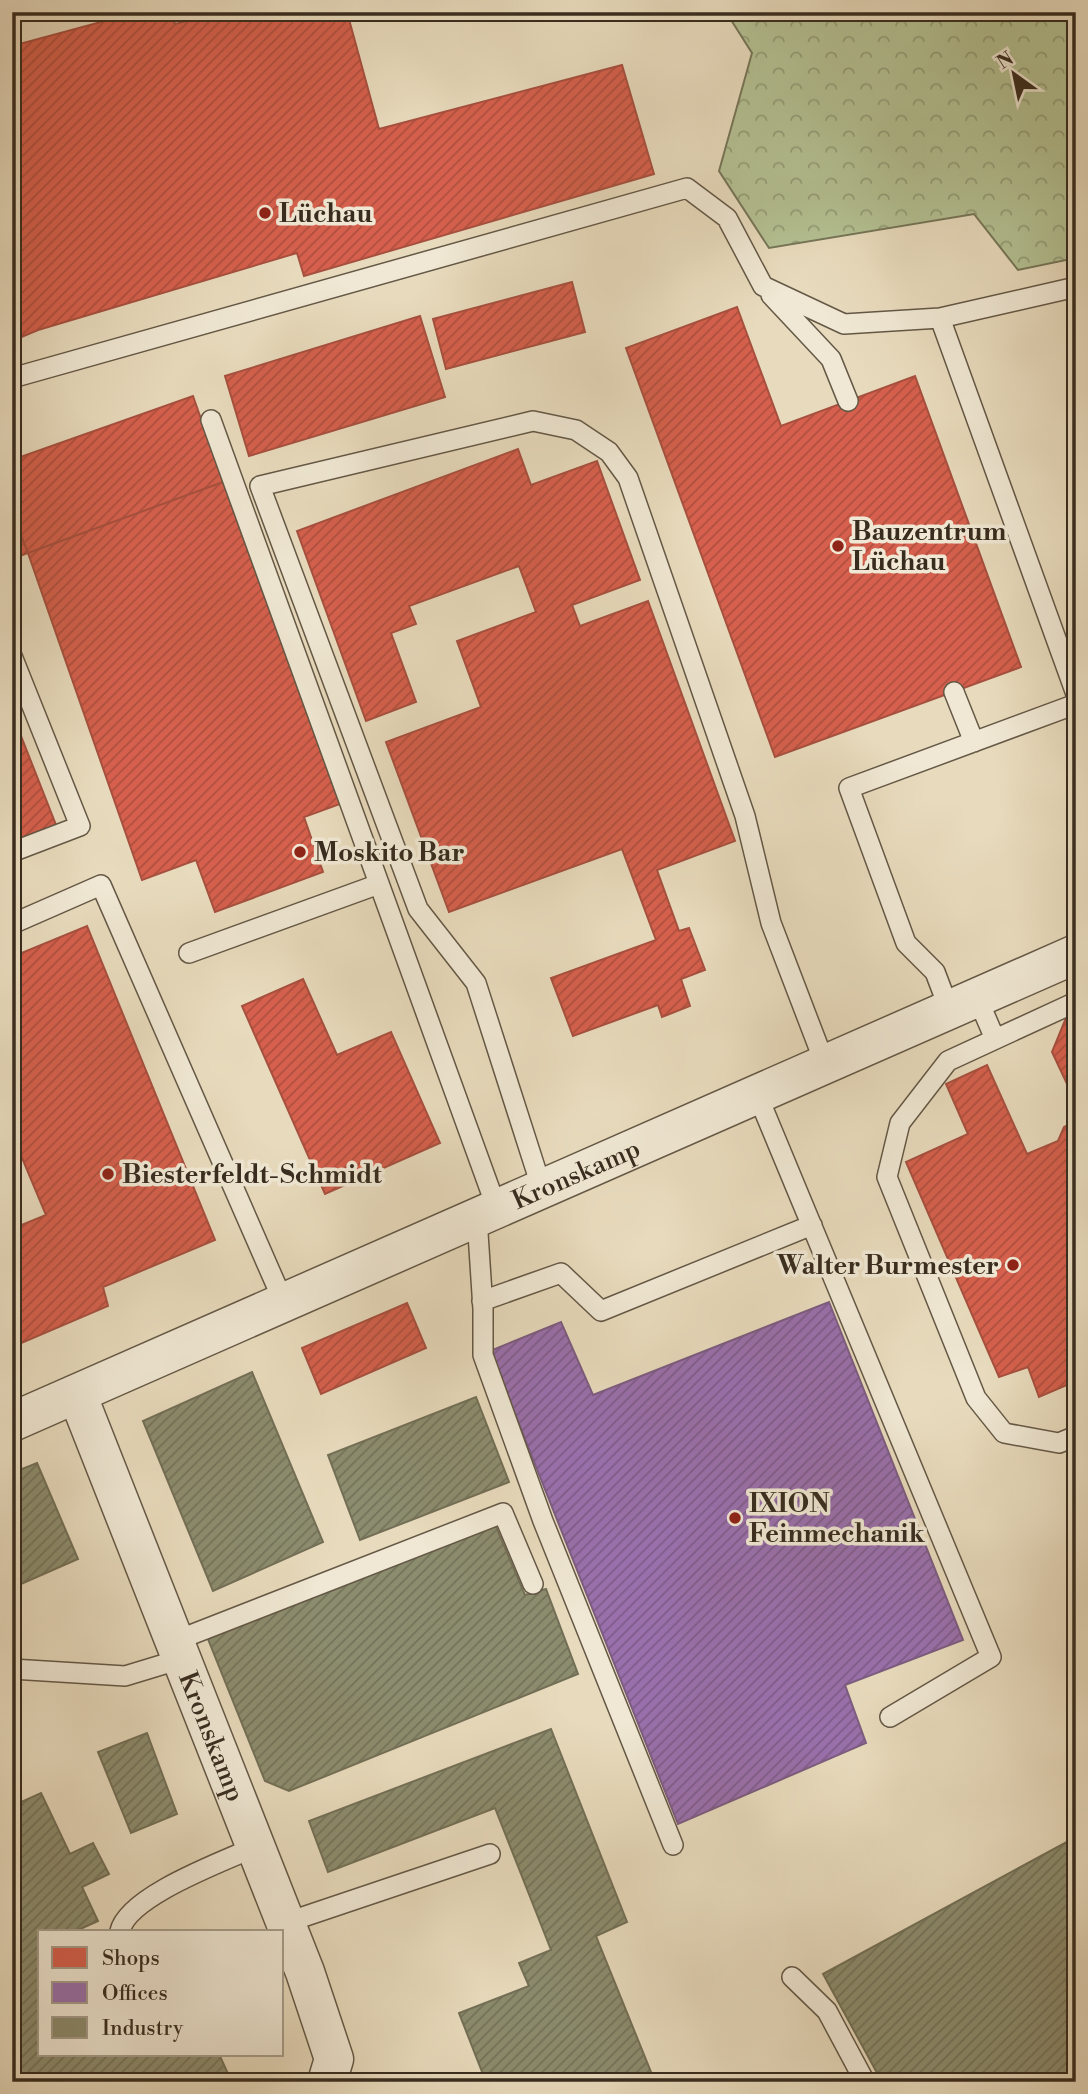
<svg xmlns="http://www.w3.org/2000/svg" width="1088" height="2094" font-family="'Libre Bodoni',serif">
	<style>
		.forest { fill: url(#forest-crowns); stroke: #767659; stroke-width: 2 }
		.shops { fill: url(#shops-hatch); stroke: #a7503f; stroke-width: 2 }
		.offices { fill: url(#offices-hatch); stroke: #7c5c81; stroke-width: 2 }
		.industry { fill: url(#industry-hatch); stroke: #736f56; stroke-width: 2 }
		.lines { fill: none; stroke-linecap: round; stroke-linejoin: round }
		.service-casing { stroke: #645846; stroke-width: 22 }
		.minor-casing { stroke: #645846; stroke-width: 41 }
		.service { stroke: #f0e8d4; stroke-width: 19 }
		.minor { stroke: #f0e8d4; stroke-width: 38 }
		.poi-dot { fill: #8f2418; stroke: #f0e8d4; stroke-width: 2.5 }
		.labels { text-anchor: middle; stroke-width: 7; stroke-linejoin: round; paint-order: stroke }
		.poi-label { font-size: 26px; font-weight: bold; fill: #382c1f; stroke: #f0e8d4; text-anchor: start }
		.street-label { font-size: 26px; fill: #382c1f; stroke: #f0e8d4 }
	</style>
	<defs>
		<pattern id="forest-crowns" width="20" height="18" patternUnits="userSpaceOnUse" patternTransform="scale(1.75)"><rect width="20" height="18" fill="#b4c193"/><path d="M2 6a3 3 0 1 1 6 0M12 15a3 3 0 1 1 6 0" fill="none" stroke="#939d77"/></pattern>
		<pattern id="shops-hatch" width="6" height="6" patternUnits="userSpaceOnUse" patternTransform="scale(1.75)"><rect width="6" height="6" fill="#d6604d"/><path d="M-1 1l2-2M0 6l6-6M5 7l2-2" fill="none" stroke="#af4f3f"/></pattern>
		<pattern id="offices-hatch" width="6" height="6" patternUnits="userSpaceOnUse" patternTransform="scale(1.75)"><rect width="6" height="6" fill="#9970ab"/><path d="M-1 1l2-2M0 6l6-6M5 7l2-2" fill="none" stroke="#7e5c8b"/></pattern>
		<pattern id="industry-hatch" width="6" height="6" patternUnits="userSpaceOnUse" patternTransform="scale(1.75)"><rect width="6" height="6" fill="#8c8c6e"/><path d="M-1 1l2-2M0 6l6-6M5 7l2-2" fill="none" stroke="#73735a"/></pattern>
	</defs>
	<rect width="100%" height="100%" fill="#e8dbbd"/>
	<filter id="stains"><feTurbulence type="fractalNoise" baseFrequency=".00286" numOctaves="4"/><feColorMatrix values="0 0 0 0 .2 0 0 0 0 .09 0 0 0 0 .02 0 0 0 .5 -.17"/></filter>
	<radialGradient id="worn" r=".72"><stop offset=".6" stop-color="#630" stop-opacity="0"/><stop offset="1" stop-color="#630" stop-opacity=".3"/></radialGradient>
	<path class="forest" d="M726,12H1076V258L1018,270L974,214L769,248L719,171L752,53Z"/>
	<path class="shops" d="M138,12H170L175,24L220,12H347L379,129L622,65L654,174L304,276L297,253L38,330L12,341V46Z
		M572,282L585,332L446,369L433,319Z
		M737,307L781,426L915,376L1021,667L775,757L626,348Z
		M420,316L445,397L249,456L225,376Z
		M193,396L223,482L28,553L12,512V460Z
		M518,449L531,485L597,461L640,580L572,605L580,626L648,601L735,841L657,870L679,931L689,928L705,970L681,979L690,1006L662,1017L658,1005L573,1036L551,978L656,940L622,849L449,912L386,742L481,707L457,641L536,612L519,566L409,606L416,624L391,633L416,702L366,721L297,531Z
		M223,482L340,804L304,817L323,872L215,912L196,860L142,880L28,553Z
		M12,512L28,553L12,559Z
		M12,713L56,825L12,843Z
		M87,926L215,1240L103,1287L108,1306L12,1347V1229L46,1215L12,1134V957Z
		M303,979L337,1055L391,1032L440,1143L325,1194L242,1006Z
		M1076,1009V1103L1052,1052L1068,1013Z
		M987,1065L1027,1154L1058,1141L1064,1127L1076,1121V1381L1039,1397L1028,1367L999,1377L906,1162L968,1134L946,1084Z
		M407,1303L426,1348L321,1394L302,1348Z"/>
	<path class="offices" d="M829,1302L963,1640L845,1685L866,1743L678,1824L490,1351L561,1322L593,1395Z"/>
	<path class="industry" d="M252,1372L323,1542L213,1591L143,1421Z
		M476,1397L509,1482L360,1540L328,1455Z
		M37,1463L78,1559L12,1588V1473Z
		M494,1522L525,1595L546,1589L578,1674L289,1791L265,1781L208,1639Z
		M551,1729L627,1922L596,1936L653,2077L641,2082H486L459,2013L529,1986L519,1963L551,1950L495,1808L328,1872L309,1821Z
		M147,1733L177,1814L131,1833L98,1752Z
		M41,1793L70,1854L93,1843L109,1874L82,1887L98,1921L76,1931H40V2054H219L230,2078L222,2082H12V1795L17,1804Z
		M1076,1837V2082H882L823,1974Z"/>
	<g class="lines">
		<g class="service-casing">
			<path id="service" d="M771,295L831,359L848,401
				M940,318L1076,694
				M12,378L687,188L727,218L763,286L844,324L940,318L1076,287
				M211,420L497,1209
				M12,656L80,826L12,852
				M954,692L974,742
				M12,924L101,885L284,1303
				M189,953L379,884
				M977,997L995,1039
				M1076,1002L948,1061L900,1123L887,1177L976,1398L1004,1433L1059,1443L1076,1436
				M949,1009L935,972L906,943L849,788L1076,704
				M757,1094L991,1657L890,1717
				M542,1189L476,983L418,909L260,486L533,421L576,430L609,452L628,478L745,816L771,923L825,1064
				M477,1218L483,1309V1355L543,1521L673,1845
				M482,1301L561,1273L601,1311L812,1225
				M175,1641L503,1513L533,1584
				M12,1669L125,1676L181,1659
				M285,1923L490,1854
				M120,1931C128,1896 222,1862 255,1847
				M792,1977L827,2011L865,2082"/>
		</g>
		<g class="minor-casing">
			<g id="minor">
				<path id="s1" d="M77,1394L305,1972L334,2059L327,2082"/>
				<path id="s2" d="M12,1422L1076,954"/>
			</g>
		</g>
		<use href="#service" class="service"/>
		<use href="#minor" class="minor"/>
	</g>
	<g class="poi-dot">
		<circle cx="265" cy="213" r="7"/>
		<circle cx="838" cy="546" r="7"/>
		<circle cx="300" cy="852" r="7"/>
		<circle cx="108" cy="1174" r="7"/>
		<circle cx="1013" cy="1265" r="7"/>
		<circle cx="735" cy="1518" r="7"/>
	</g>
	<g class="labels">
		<g class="poi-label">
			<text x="279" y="222">Lüchau</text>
			<text x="852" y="540">Bauzentrum<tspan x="852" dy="30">Lüchau</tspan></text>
			<text x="314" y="861">Moskito Bar</text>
			<text x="122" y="1183">Biesterfeldt-Schmidt</text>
			<text x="999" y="1274" text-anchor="end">Walter Burmester</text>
			<text x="749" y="1512">IXION<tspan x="749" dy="30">Feinmechanik</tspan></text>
		</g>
		<g class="street-label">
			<text dy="9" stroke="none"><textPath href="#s2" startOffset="616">Kronskamp</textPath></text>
			<text dy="9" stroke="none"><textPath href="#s1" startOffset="368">Kronskamp</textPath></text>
		</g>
	</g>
	<rect width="1088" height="2094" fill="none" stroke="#e8dbbd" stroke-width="42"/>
	<rect x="14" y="14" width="1060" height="2066" fill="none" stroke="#382c1f" stroke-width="3.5"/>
	<rect x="21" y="21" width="1046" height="2052" fill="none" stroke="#382c1f" stroke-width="2"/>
	<rect x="38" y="1930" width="245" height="126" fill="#f0e8d4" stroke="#a69d8c" stroke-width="2"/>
	<rect x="52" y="1947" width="35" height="21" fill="#d6604d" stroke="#a69d8c" stroke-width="2"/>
	<text x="102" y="1965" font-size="21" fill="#382c1f">Shops</text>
	<rect x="52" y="1982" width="35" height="21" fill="#9970ab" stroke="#a69d8c" stroke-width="2"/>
	<text x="102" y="2000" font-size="21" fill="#382c1f">Offices</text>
	<rect x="52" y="2017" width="35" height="21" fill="#8c8c6e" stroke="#a69d8c" stroke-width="2"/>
	<text x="102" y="2035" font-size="21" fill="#382c1f">Industry</text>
	<g transform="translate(1014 74) rotate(327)" stroke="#f0e8d4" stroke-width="5" paint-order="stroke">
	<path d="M0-5L12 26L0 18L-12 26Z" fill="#382c1f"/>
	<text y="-10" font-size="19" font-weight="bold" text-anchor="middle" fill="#382c1f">N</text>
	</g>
	<rect width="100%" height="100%" filter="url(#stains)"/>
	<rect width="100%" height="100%" fill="url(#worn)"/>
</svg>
